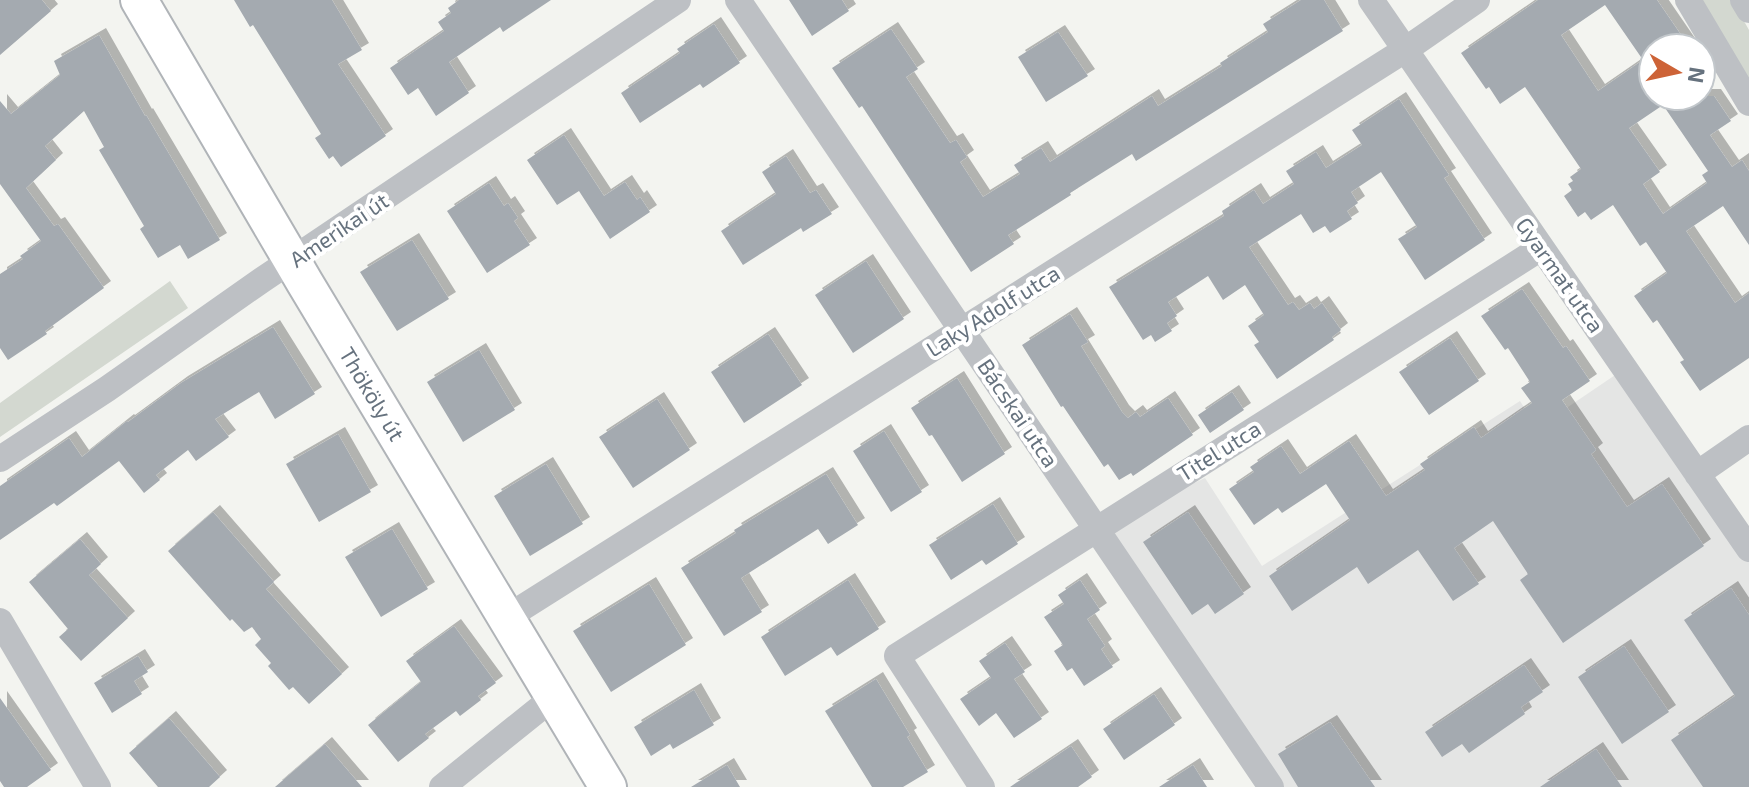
<svg xmlns="http://www.w3.org/2000/svg" width="1749" height="787" font-family="'Exo 2',sans-serif">
	<style>
		.built { fill: #e4e5e4 }
		.green { fill: #d3d8d0 }
		.building { fill: #a4aab0; fill-rule: evenodd; filter: url(#shadow) }
		.lines { fill: none; stroke-linecap: round; stroke-linejoin: round }
		.secondary-casing { stroke: #b0b4b8; stroke-width: 40 }
		.minor { stroke: #bdc0c4; stroke-width: 26 }
		.secondary { stroke: #fff; stroke-width: 36 }
		.labels { text-anchor: middle; stroke-width: 8; stroke-linejoin: round; paint-order: stroke }
		.street-label { font-size: 22px; fill: #66727e; stroke: #fff }
	</style>
	<defs>
		<filter id="shadow"><feDropShadow dx="7" dy="-7" stdDeviation="0" flood-color="#0004"/></filter>
	</defs>
	<rect width="100%" height="100%" fill="#f3f4f0"/>
	<path class="built" d="M1624,369L1749,550V787H1271L1096,529L1205,478L1262,566L1520,401L1537,428Z"/>
	<path class="green" d="M1699,0H1732L1749,30V84Z
		M170,281L188,308L0,437V403Z"/>
	<path class="building" d="M0,0H42L51,11L0,55Z
		M234,0H332L362,50L338,64L386,136L341,167L333,156L329,159L315,138L321,134L253,25L250,27Z
		M459,0H551L503,32L500,27L449,62L469,93L436,116L418,88L408,95L390,68L444,31L438,22L451,13L448,8Z
		M789,0H842L849,11L812,36Z
		M1301,0H1324L1343,31L1136,161L1132,154L1070,193L1071,195L1008,235L1014,244L971,272L862,106L859,108L832,68L891,29L918,69L906,77L950,143L956,140L967,157L960,162L983,197L1020,174L1014,165L1041,148L1050,162L1152,96L1158,106L1222,66L1220,63L1268,32L1263,24Z
		M1538,0H1657L1690,48H1653V96H1714L1731,121L1710,135L1732,167L1742,160L1749,171V245L1723,206L1686,231L1735,303L1749,293V358L1700,391L1680,362L1684,360L1657,320L1653,323L1634,296L1667,273L1646,242L1640,246L1613,205L1591,220L1585,212L1578,217L1564,196L1572,190L1568,184L1573,181L1570,177L1581,169L1525,87L1500,104L1489,87L1486,89L1461,53ZM1605,5L1643,60L1598,91L1561,35ZM1663,105L1708,171L1702,175L1707,183L1663,214L1643,184L1660,172L1629,128Z
		M714,24L740,63L703,88L700,84L640,123L621,93L680,53L677,49Z
		M1058,32L1088,76L1046,102L1018,57Z
		M99,35L145,116L146,115L220,240L188,259L180,245L158,258L140,229L144,226L99,150L104,147L84,111L45,146L56,160L26,188L54,226L58,224L104,288L45,331L47,334L8,360L0,348V274L23,259L20,256L41,241L0,184V101L11,114L60,75L54,61Z
		M1399,99L1449,175L1444,178L1485,240L1425,280L1398,239L1417,227L1381,172L1351,192L1358,203L1347,211L1352,219L1330,233L1325,226L1313,233L1301,214L1249,247L1288,305L1293,302L1299,310L1310,303L1314,309L1322,303L1341,330L1332,337L1334,340L1277,379L1254,345L1259,342L1248,326L1264,315L1245,285L1223,300L1208,276L1168,302L1177,316L1167,323L1172,331L1155,342L1151,335L1143,340L1109,287L1224,216L1222,211L1254,190L1263,204L1294,184L1286,171L1316,152L1326,168L1362,145L1352,130Z
		M564,135L604,196L625,182L637,200L640,197L650,212L610,239L579,191L557,205L527,160Z
		M786,156L810,193L816,190L832,214L803,232L801,228L743,265L721,231L776,194L762,172Z
		M489,183L504,206L508,203L518,218L514,221L530,245L487,273L447,211Z
		M412,240L449,299L397,331L360,272Z
		M866,261L904,319L853,353L815,295Z
		M1522,289L1563,348L1566,346L1590,381L1562,400L1596,450L1591,454L1627,507L1662,484L1704,546L1563,643L1520,580L1528,574L1493,521L1454,548L1479,584L1453,601L1418,550L1368,584L1357,567L1292,611L1269,576L1350,520L1326,484L1282,513L1278,508L1254,525L1229,489L1254,472L1250,467L1281,446L1300,474L1349,441L1386,496L1425,470L1420,464L1474,427L1481,438L1532,403L1521,388L1530,382L1508,348L1505,350L1481,316Z
		M1070,314L1088,342L1081,346L1122,412L1128,418L1136,412L1140,417L1168,398L1193,435L1133,476L1131,473L1119,480L1108,464L1104,467L1063,406L1061,407L1022,345Z
		M273,327L315,394L275,419L259,392L215,419L229,437L196,461L188,450L156,475L160,480L144,493L119,461L57,506L54,503L0,540V486L69,438L82,457L127,421L128,422L181,383Z
		M768,334L802,385L744,423L711,372Z
		M1450,338L1479,381L1429,415L1399,372Z
		M479,350L515,410L463,442L427,382Z
		M957,378L1005,454L962,482L932,435L929,436L911,408Z
		M1232,392L1244,410L1210,433L1198,415Z
		M657,399L690,450L633,488L599,437Z
		M884,431L922,492L891,512L853,451Z
		M338,434L371,492L319,522L286,464Z
		M546,464L583,524L530,556L494,496Z
		M826,474L858,525L828,544L818,529L741,578L762,612L724,636L681,568L736,533L734,530Z
		M993,504L1018,544L986,565L982,560L951,580L929,545Z
		M213,512L274,582L266,589L342,674L309,704L293,687L289,690L268,666L271,663L255,645L261,639L252,627L244,632L232,619L230,621L168,551Z
		M1188,512L1244,594L1215,614L1208,604L1192,615L1143,542Z
		M392,529L428,589L381,617L345,557Z
		M80,539L101,564L89,575L128,618L81,661L59,637L68,629L29,582Z
		M848,580L879,629L837,656L831,647L785,676L761,637Z
		M1080,580L1100,610L1087,619L1105,646L1101,649L1113,667L1084,686L1072,668L1067,671L1054,651L1063,645L1044,617L1064,604L1058,595Z
		M649,584L686,645L611,692L573,631Z
		M1731,588L1749,615V787H1703L1671,740L1735,696L1684,620Z
		M454,626L496,683L478,696L481,700L460,716L456,711L425,734L429,738L398,762L368,725L421,682L406,661Z
		M1005,643L1025,672L1014,679L1042,719L1014,738L996,713L979,726L960,699L991,678L979,661Z
		M1624,646L1669,712L1622,744L1578,677Z
		M138,656L148,672L134,681L142,694L112,713L94,683Z
		M1524,665L1543,692L1521,707L1525,714L1469,753L1462,744L1442,757L1425,732Z
		M876,679L910,735L907,737L928,772L903,787H872L825,711Z
		M694,690L714,725L673,749L670,744L651,756L634,727Z
		M1154,694L1175,725L1124,760L1103,729Z
		M0,698L51,770L27,787H4L0,781Z
		M169,718L220,777L209,787H158L129,753Z
		M1330,722L1375,787H1298L1278,754Z
		M325,744L362,787H275Z
		M1071,746L1092,777L1078,787H1010Z
		M1596,749L1622,787H1540Z
		M727,765L740,787H691Z
		M1193,765L1207,787H1159Z"/>
	<g class="lines">
		<g class="secondary-casing">
			<path id="secondary" d="M139,0L305,283L608,787"/>
		</g>
		<path class="minor" d="M738,0L1271,787
			M1371,0L1749,549
			M1688,0L1749,103
			M1743,0L1749,10
			M0,459L107,389L262,280L678,0
			M1697,474L1749,438
			M506,618L1405,50L1477,0
			M0,621L98,787
			M442,787L555,696
			M982,787L897,656L1541,248"/>
		<use href="#secondary" class="secondary"/>
	</g>
	<g class="labels">
		<g class="street-label">
			<text transform="translate(339 230) rotate(-34)" y="8">Amerikai út</text>
			<text transform="translate(1560 275) rotate(55)" y="8">Gyarmat utca</text>
			<text transform="translate(993 311) rotate(-32)" y="8">Laky Adolf utca</text>
			<text transform="translate(372 394) rotate(59)" y="8">Thököly út</text>
			<text transform="translate(1018 413) rotate(56)" y="8">Bácskai utca</text>
			<text transform="translate(1219 451) rotate(-32)" y="8">Titel utca</text>
		</g>
	</g>
	<g transform="translate(1677 72) rotate(99)"><circle r="38" fill="#ffffff" stroke="#c2c7cb" stroke-width="2"/>
	<path d="M0-6L14 30L0 20L-14 30Z" fill="#cd6337"/>
	<text y="-12" font-size="22" font-weight="bold" text-anchor="middle" fill="#66727e">N</text>
	</g>
</svg>
